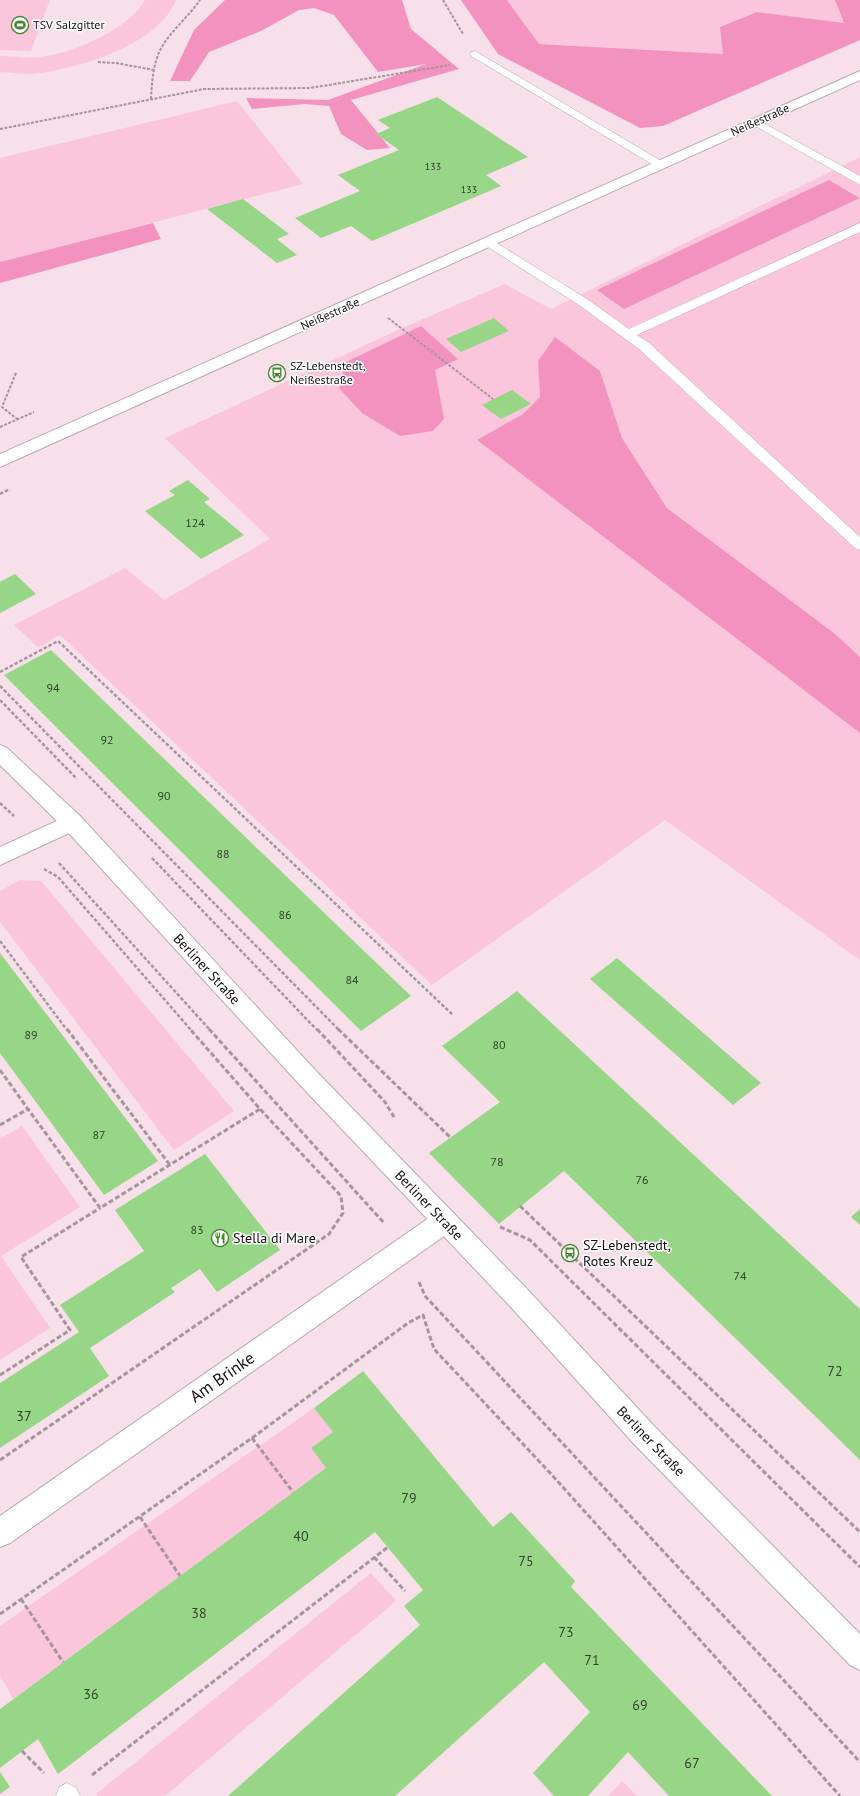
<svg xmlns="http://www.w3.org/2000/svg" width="860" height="1796" font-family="'PT Sans',sans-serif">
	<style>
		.green { fill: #fbc5dc; fill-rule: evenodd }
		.forest { fill: #f392bf }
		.building { fill: #96d686 }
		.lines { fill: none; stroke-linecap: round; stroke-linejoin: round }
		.lane-casing { stroke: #bda7b0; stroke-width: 1 }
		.street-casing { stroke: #bda7b0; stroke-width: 2 }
		.secondary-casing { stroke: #bda7b0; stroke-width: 2 }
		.path-far2 { stroke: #a6959c; stroke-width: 2; stroke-dasharray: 3 1.5; stroke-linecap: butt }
		.path-far1 { stroke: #a6959c; stroke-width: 2.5; stroke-dasharray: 3.5 2; stroke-linecap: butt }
		.path { stroke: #a6959c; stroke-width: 3; stroke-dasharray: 5 2.5; stroke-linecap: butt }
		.lane { fill: #fff; fill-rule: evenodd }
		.street { fill: #fff; fill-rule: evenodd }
		.secondary { fill: #fff; fill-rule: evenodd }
		.labels { text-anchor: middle; stroke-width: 3; stroke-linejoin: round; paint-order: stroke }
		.far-number-label { font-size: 10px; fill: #35402e }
		.far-poi-label { font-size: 12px; fill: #150e11; stroke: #fff; text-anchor: start }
		.far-street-label { font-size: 12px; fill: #150e11; stroke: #fff }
		.number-label { font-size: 12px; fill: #35402e }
		.street-label { font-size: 14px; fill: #150e11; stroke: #fff }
		.poi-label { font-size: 14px; fill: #150e11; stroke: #fff; text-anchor: start }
		.near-number-label { font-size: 14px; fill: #35402e }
		.near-street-label { font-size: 17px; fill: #150e11; stroke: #fff }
	</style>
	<rect width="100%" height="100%" fill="#f7e0e9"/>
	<path class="green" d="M0,0H50L31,51L0,50Z
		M145,0H176C159,44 83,67 40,73C27,75 13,73 0,72V56C13,56 27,59 40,57C73,53 128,30 145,0Z
		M507,0H835L844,24L757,12L723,54L538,44Z
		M237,101L303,184L0,262V158Z
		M860,157V197L829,180L624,309L860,198V657L834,633L667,508L622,438L600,371L538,361L540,397L523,414L477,440L860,733V960L665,820L432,985L60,635L38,647L14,625L125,568L164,600L270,539L165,438L402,328L505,284L551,309ZM421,326L458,359L435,370Z
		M20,880L41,881L234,1111L174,1150L0,922V891Z
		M22,1126L80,1207L1,1256L50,1328L0,1360V1139Z
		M314,1408L333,1432L311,1448L326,1468L13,1699L0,1675V1626Z
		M371,1573L396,1601L165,1796H97L96,1794Z
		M622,1781L637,1796H608Z"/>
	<path class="forest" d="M225,0H402L411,29L459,69L351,100L390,148L367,150L341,134L329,106L305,104L252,109L246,98L328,100L426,64L378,72L334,15L314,8L299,10L261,31L209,52L190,81H170L194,30Z
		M461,0H507L539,44L723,54L720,27L757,12L844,23L835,0H860V40L663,126L640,128L498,54Z
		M829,180L860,198L624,309L597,290Z
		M153,223L161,239L0,283V262Z
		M421,326L458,359L435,370L444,419L433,431L400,436L362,413L339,388L346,362Z
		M555,337L600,371L622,438L667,508L834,633L860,657V733L477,440L523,414L540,397L538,361Z"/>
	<path class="building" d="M437,97L528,157L486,175L501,186L372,241L351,226L321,238L295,218L360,191L338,175L399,150L376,134L390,128L378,120Z
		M243,199L289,234L277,239L297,255L277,263L207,209Z
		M494,318L509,331L461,352L446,339Z
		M512,390L531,404L501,419L482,405Z
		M188,480L210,499L204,502L244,535L201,559L145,511L175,495L169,491Z
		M15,574L36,594L0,613V582Z
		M51,650L342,930L411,996L361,1031L4,675Z
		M0,953L158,1161L104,1195L0,1053Z
		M617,958L761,1083L733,1105L590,979Z
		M517,991L860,1309V1460L564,1171L499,1224L429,1153L500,1102L442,1046Z
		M205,1154L280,1250L217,1292L200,1269L171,1288L175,1292L90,1348L109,1376L0,1448V1383L79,1332L60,1305L144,1251L115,1210Z
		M860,1209V1225L851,1217Z
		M363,1371L493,1527L511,1512L575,1581L571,1587L772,1796H669L628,1752L588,1796H554L533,1773L590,1712L544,1662L395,1796H228L420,1625L404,1606L423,1590L375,1532L58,1774L38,1739L0,1768V1709L326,1468L311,1448L333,1432L314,1408Z
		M0,1772L10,1787L0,1794Z"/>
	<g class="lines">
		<g class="lane-casing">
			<path id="lane" d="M475,51L663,162L665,164L663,166H655L471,56L470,54L471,52Z
				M756,119L860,176V185L752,124L750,122Z
				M860,223V232L637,335L649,343L860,537V550L855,548L639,349L579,305L480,242L486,238L490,239L587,299L629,329Z
				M67,1783L76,1788L80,1796H56L59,1787Z"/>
		</g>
		<g class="street-casing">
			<path id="street" d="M72,814L80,816L83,822L80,828L0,865V847Z
				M445,1210L454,1213L458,1221L454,1229L10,1543L0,1547V1516L436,1213Z"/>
		</g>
		<g class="secondary-casing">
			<path id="secondary" d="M860,71V80L0,467V454Z
				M0,745L7,748L80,816L317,1072L527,1289L655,1427L860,1634V1670L850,1665L635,1445L509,1305L301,1086L64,828L0,765Z"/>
		</g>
		<path class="path-far2" d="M443,0L463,34
			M98,62L116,63L154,70
			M151,99C152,81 153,61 163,45C173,29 189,16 200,0
			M0,129L204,89L310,88L450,65
			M388,318L493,399
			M16,373L2,407L17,419
			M0,427L34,412"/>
		<path class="path-far1" d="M0,494L10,489
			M0,672L58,641L453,1015
			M0,686L339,1030
			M0,700L77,779
			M0,803L14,816
			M152,858L317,1030
			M59,863L210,1030
			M44,869L58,877L191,1030
			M0,941L67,1030"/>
		<path class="path" d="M67,1029L170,1165
			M209,1029L384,1223
			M317,1029L385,1102L394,1117
			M338,1029L450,1137
			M0,1070L28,1109
			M0,1125L28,1109L100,1208L260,1109
			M520,1206L860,1532
			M500,1227L530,1240L860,1567
			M419,1282L425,1296L860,1762
			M0,1375L70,1330L21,1257L100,1208
			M252,1438L293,1492
			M0,1460L329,1234L343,1213L341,1196L260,1109L190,1029
			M140,1517L180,1576
			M374,1557L405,1591
			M21,1599L63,1662
			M0,1614L252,1438L408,1323L423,1315L434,1349L552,1475L840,1796
			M22,1751L44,1773
			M92,1775L388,1547"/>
		<use href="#lane" class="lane"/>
		<use href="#street" class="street"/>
		<use href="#secondary" class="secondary"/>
	</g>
	<defs>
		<g id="stadium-ring" transform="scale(0.9)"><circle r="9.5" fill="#fff" stroke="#40862c" stroke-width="1.5"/><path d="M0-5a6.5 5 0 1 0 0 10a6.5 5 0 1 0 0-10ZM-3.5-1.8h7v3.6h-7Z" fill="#40862c"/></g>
		<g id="bus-ring" transform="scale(0.9)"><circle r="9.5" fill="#fff" stroke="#40862c" stroke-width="1.5"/><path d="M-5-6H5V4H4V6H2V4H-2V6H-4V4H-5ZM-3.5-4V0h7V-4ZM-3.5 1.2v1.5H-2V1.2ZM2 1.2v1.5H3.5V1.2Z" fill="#40862c"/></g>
		<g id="restaurant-ring" transform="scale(0.9)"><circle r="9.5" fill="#fff" stroke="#40862c" stroke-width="1.5"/><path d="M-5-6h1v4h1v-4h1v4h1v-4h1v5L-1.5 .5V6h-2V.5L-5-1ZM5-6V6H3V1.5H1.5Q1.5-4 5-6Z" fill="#40862c"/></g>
	</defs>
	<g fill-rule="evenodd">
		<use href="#stadium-ring" x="20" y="25"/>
		<use href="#bus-ring" x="277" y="373"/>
		<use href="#restaurant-ring" x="220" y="1238"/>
		<use href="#bus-ring" x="570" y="1253"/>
	</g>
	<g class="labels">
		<g class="far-number-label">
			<text x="433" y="170">133</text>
			<text x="469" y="193">133</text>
		</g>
		<g class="far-poi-label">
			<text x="33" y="29">TSV Salzgitter</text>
			<text x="290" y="370">SZ-Lebenstedt,<tspan x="290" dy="14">Neißestraße</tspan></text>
		</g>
		<g class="far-street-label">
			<text transform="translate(760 120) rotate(-24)" y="4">Neißestraße</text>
			<text transform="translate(330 314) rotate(-24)" y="4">Neißestraße</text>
		</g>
		<g class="number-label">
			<text x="195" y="527">124</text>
			<text x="53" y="692">94</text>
			<text x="107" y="744">92</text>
			<text x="164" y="800">90</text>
			<text x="223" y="858">88</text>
			<text x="285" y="919">86</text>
			<text x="352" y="984">84</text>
			<text x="31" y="1039">89</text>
			<text x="499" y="1049">80</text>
			<text x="99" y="1139">87</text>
			<text x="497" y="1166">78</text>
			<text x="642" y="1184">76</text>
			<text x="197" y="1234">83</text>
			<text x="740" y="1280">74</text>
		</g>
		<g class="street-label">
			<text transform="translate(207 969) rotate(47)" y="5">Berliner Straße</text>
			<text transform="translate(429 1205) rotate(46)" y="5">Berliner Straße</text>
			<text transform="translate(651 1441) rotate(46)" y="5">Berliner Straße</text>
		</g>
		<g class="poi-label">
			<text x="233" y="1243">Stella di Mare</text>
			<text x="583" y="1250">SZ-Lebenstedt,<tspan x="583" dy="16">Rotes Kreuz</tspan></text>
		</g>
		<g class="near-number-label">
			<text x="835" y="1376">72</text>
			<text x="24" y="1421">37</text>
			<text x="409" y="1503">79</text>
			<text x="301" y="1541">40</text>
			<text x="526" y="1566">75</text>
			<text x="199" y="1618">38</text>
			<text x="566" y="1637">73</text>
			<text x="592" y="1665">71</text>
			<text x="91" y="1699">36</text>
			<text x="640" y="1710">69</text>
			<text x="692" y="1768">67</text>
		</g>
		<g class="near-street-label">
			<text transform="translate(222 1377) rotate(-35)" y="6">Am Brinke</text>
		</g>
	</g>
</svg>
